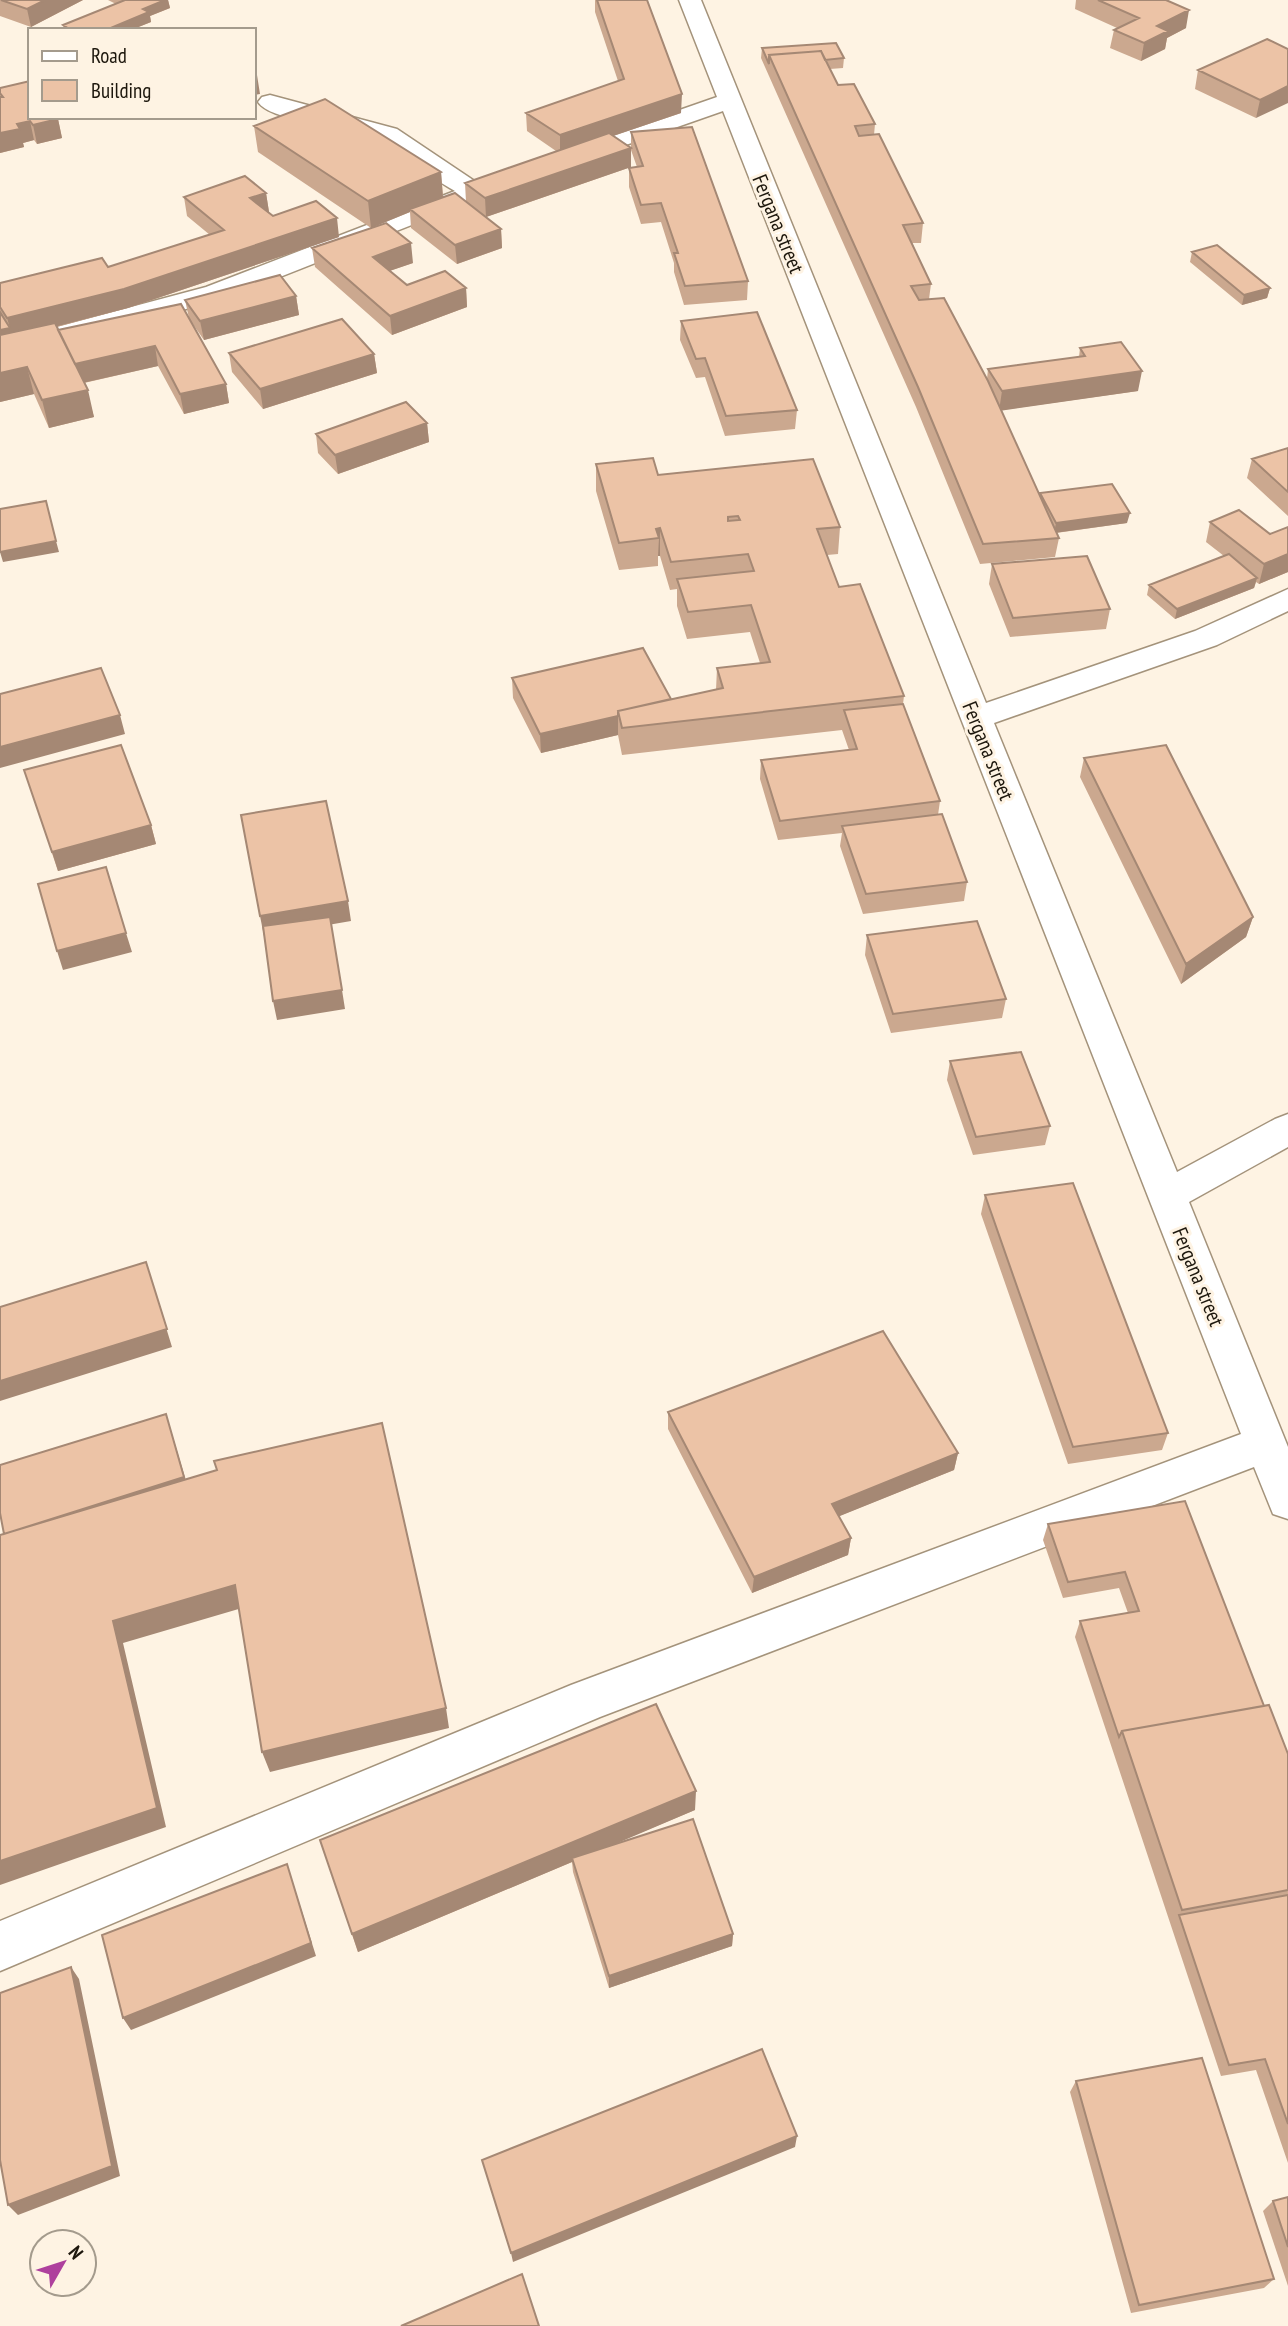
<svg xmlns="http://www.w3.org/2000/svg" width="1288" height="2326" font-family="'PT Sans Narrow',sans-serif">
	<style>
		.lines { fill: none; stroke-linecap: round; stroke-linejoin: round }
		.minor-casing { stroke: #a4937b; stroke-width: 3 }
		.minor { fill: #fff; fill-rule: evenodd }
		.wall { fill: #cba88f }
		.shaded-wall { fill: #a58874 }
		.building { fill: #ecc3a6; stroke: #a58874; stroke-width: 2; fill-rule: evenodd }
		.labels { text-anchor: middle; stroke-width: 6; stroke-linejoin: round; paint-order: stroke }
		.street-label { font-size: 21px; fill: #1d170d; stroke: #fef3e3 }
	</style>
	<rect width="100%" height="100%" fill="#fef3e3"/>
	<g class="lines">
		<g class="minor-casing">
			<path id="minor" d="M679,0H701L986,703L1195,631L1288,589V611L1217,645L994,723L1177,1172L1275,1119L1288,1114V1147L1189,1202L1288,1447V1519L1273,1514L1254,1467L600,1717L0,1971V1921L571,1685L1241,1434L723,111L580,161L571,163L562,161L559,156L562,151L717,97Z
				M270,95L397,129L476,182L514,169L523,171L526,176L523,181L224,299L0,358V342L206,287L455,191C420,172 396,141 357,131C334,124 271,121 258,102L262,97Z"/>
		</g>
		<use href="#minor" class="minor"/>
	</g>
	<path class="wall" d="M0,0H83L31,27L0,16Z
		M108,0H168L170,8L150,16L151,22L131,30H64L63,25L116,4Z
		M595,0H647L681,113L613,136L631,167L486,217L501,229L502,248L457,264L411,228L410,212L371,228L258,152L254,126L441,172L443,197L466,202L465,183L556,151L527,131L526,113L618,81L595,12Z
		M1076,0H1166L1186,28L1167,38L1165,49L1141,61L1110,48L1114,30L1117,28L1075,9Z
		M762,48L844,58L843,68L830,69L838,85L875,124L874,135L923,223L921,243H912L931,284L929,299L987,379L988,369L1079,357L1080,348L1138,391L1001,410L1039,495L1040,493L1127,523L1056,533L1059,538L1055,557L980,564L916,407L761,58Z
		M1288,49L1256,118L1195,89L1198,70Z
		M0,88L58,119L62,138L37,144L34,140L23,143L24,147L0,153Z
		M631,132L748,281L747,300L684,305L674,272V263L661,222L641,224L629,187V168L637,167L631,150Z
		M266,193L269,212H268L273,216L339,237L128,308L57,327L58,330L189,318L185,300L296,296L299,315L204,340L192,323L226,384L229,403L184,414L158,366L84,383L94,417L49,428L34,394L0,402V283L108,267L210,235L187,216L184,197Z
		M312,248L413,263L389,271L407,285L466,288L467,307L392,335L315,267Z
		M1192,252L1270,288L1267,298L1242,305L1190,262Z
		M681,321L797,410L795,429L725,436L705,377L696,378L680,340Z
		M229,353L374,354L377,373L263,409L232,372Z
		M427,423L429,442L338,474L318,453L316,434Z
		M1288,448V516L1247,478L1252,459Z
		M596,464L658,475L840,527L838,554L827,555L839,587L904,696L903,704L940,801L938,815L967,882L964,901L863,914L840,846L842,833L778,840L760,779L761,760L849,750L842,730L622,755L618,735L541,753L513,698L512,678L671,699L716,690L717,668L760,663L750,632L687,639L677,606V589L670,590L660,556H658V566L619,570L596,491Z
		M1210,522L1270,534L1288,527V572L1259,584L1256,582L1254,588L1175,619L1147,595L1149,585L1224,556L1206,542Z
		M992,564L1110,609L1106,629L1010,637L989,584Z
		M1084,758L1253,917L1246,937L1181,984L1080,777Z
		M24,770L151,825L156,844L58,871Z
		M867,935L1006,999L1002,1018L891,1033L865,955Z
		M950,1061L1050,1126L1045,1145L973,1155L947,1080Z
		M985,1195L1168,1433L1162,1450L1068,1464L981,1214Z
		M668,1412L958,1453L954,1470L839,1516L851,1538L848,1555L752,1593L668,1429Z
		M1185,1501L1264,1706L1288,1754V2163L1256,2070L1221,2076L1075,1637L1080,1621L1128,1613L1119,1588L1063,1598L1043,1540L1048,1524Z
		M695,1810L611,1845L733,1934L732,1946L609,1988L573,1872L572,1862L358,1952L320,1840Z
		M1076,2081L1274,2279L1264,2288L1131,2313L1070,2092Z
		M1288,2197V2286L1263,2211L1273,2201Z"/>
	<path class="shaded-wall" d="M45,0H83L31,27L27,9Z
		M165,0H168L170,8L150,16L151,22L131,30H106L143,9Z
		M1189,10L1186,28L1167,38L1165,49L1141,61L1144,43L1157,26Z
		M257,75L260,94L254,95V76Z
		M1288,86V103L1256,118L1260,100Z
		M682,94L681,113L560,154V135Z
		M58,119L62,138L37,144L33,125Z
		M30,121L34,140L23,143L24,147L0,153V133L17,124Z
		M631,148V167L486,217L485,198Z
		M441,172L443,198L410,209V212L371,228L368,201Z
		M266,193L269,212L253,217L250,198Z
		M337,218L339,237L128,308L0,341V330L10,328L7,318Z
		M501,229L502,248L457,264L455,245Z
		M411,243L413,263L375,276L373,257Z
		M466,288L467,307L392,335L390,316Z
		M1270,288L1267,298L1242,305L1244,295Z
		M296,296L299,315L204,340L200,321Z
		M155,346L158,366L78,384L73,365Z
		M374,354L377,373L263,409L260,389Z
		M27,367L34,394L0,402V373Z
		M1142,371L1138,391L999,411L1002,391Z
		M226,384L229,403L184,414L180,394Z
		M88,390L94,417L49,428L42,400Z
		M427,423L429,442L338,474L335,455Z
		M1130,513L1127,523L1054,533L1056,523Z
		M660,528V556H658L659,538L656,529Z
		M56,541L59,552L3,562L0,552Z
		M1288,554V572L1259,584L1264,564Z
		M1257,578L1254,588L1175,619L1177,609Z
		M120,715L125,734L0,768V747Z
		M618,716V735L541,753L540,734Z
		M151,825L156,844L58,871L52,852Z
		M348,901L351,921L264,936L260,916Z
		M1253,917L1246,937L1181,984L1186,964Z
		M126,933L132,952L63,970L57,951Z
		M342,990L345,1009L277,1020L273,1001Z
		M146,1262L172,1347L0,1401V1381Z
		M166,1414L190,1494L13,1550Z
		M958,1453L954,1470L830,1520L832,1504Z
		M851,1538L848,1555L752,1593L754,1577Z
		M235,1585L242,1608L123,1643L166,1827L0,1885V1861L113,1621Z
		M446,1708L449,1728L270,1772L262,1752Z
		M696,1791L695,1810L573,1862L572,1858V1862L358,1952L352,1934Z
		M287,1864L316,1956L131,2030L123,2018Z
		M733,1934L732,1946L609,1988V1976Z
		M71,1967L79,1979L120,2176L18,2215L8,2205Z
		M797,2136L795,2147L513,2262L511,2253Z"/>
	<path class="building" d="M1,0H45L27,9Z
		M125,0H165L143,9L149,12L106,30H71L63,25Z
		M597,0H647L682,94L560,135L526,113L624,79Z
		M1098,0H1166L1189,10L1157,26L1168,31L1144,43L1114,30L1139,18Z
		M1267,39L1288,49V86L1260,100L1198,70Z
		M836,43L844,58L825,60L821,51L769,55V64L762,48Z
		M821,51L838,85L854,84L875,124L855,126L859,136L879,134L923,223L903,225L931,284L911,286L919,300L944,298L988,381L1059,538L983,544L918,387L769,55Z
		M30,81V117H57L58,119L33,125L30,121L17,124L20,129L0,133V97H3L0,93V88Z
		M325,99L441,172L368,201L254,126Z
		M692,127L748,281L685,286L674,253H678L661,203L641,205L629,168L643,166L631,132Z
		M609,133L631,148L485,198L465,183Z
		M245,176L266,193L250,198L273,216L316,201L337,218L124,289L7,318L0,307V283L102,258L108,267L224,230L184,197Z
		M455,193L501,229L455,245L410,209Z
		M386,223L411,243L373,257L407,285L445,271L466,288L390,316L312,248Z
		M1217,245L1270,288L1244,295L1192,252Z
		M280,275L296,296L200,321L185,300Z
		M181,304L226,384L180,394L155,346L75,364L58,330Z
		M0,312L10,328L0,330Z
		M757,312L797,410L726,416L705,358L696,359L681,321Z
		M342,319L374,354L260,389L229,353Z
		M55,323L88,390L42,400L27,367L0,373V335Z
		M1121,342L1142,371L1002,391L988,369L1085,356L1080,348Z
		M406,402L427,423L335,455L316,434Z
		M1288,448V492L1252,459Z
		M653,458L658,475L813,459L840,527L817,529L839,587L860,584L904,696L622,728L618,711L723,688L717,668L770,662L751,605L688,612L677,579L754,571L748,554L671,562L660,528L656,529L659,538L619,543L596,464ZM738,516L740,520L728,521V517Z
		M1112,484L1130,513L1056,523L1040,493Z
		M46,501L56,541L0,552V509Z
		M1239,510L1270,534L1288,527V554L1264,564L1210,522Z
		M1229,554L1257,578L1177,609L1149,585Z
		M1087,556L1110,609L1013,618L992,564Z
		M643,648L671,699L618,711V716L540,734L512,678Z
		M101,668L120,715L0,747V694Z
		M903,704L940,801L780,821L761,760L857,749L844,710Z
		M121,745L151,825L52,852L24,770Z
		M1166,745L1253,917L1186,964L1084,758Z
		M326,801L348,901L260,916L241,815Z
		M942,814L967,882L866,894L842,826Z
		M106,867L126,933L57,951L38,884Z
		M330,917L342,990L273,1001L263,926Z
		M977,921L1006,999L893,1014L867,935Z
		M1021,1052L1050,1126L976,1137L950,1061Z
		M1073,1183L1168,1433L1073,1447L985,1195Z
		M146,1262L167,1329L0,1381V1307Z
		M883,1331L958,1453L832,1504L851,1538L754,1577L668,1412Z
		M166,1414L184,1477L4,1534L0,1513V1465Z
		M382,1423L446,1708L262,1752L235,1585L113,1621L157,1808L0,1861V1535L217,1470L214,1461Z
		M1185,1501L1264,1706L1122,1731L1119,1737L1080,1621L1139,1611L1125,1572L1068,1582L1048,1524Z
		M656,1704L696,1791L352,1934L320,1840Z
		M1269,1705L1288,1754V1890L1182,1910L1122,1731Z
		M693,1819L733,1934L609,1976L572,1858Z
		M287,1864L311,1943L123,2018L102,1935Z
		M1288,1895V2124L1265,2059L1229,2065L1179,1915Z
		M71,1967L112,2166L8,2205L0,2160V1993Z
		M762,2049L797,2136L511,2253L482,2160Z
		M1202,2058L1274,2279L1139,2305L1076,2081Z
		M1288,2197V2247L1273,2201Z
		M522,2274L539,2326H401Z"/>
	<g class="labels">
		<g class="street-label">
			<text transform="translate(778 224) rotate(68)" y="7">Fergana street</text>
			<text transform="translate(988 751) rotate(68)" y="7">Fergana street</text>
			<text transform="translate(1198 1277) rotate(68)" y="7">Fergana street</text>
		</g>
	</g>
	<rect x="28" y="28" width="228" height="91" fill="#fef3e3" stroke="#a49b8d" stroke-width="2"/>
	<rect x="42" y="51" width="35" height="10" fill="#ffffff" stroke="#a49b8d" stroke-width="2"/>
	<text x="91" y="63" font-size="21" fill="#1d170d">Road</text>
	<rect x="42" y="80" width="35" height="21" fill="#ecc3a6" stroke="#a49b8d" stroke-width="2"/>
	<text x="91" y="98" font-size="21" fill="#1d170d">Building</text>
	<g transform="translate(63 2263) rotate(51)"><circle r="33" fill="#fef3e3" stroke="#a49b8d" stroke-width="2"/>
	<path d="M0-5L12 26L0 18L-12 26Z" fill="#ae409d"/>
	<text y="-10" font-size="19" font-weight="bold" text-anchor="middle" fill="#1d170d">N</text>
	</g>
</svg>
